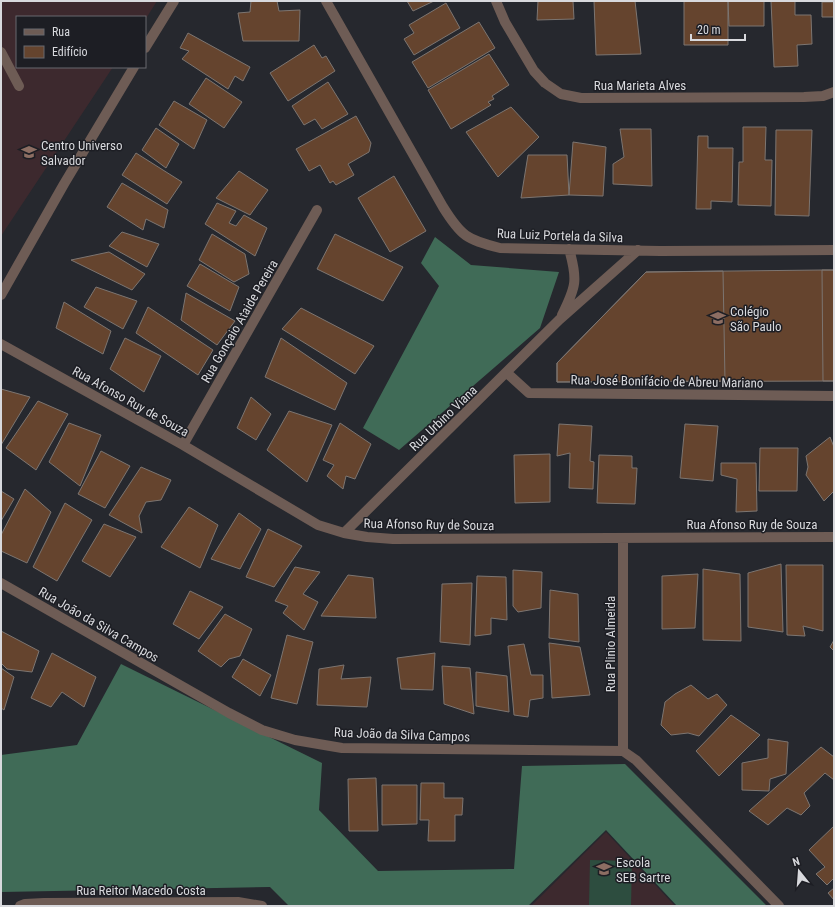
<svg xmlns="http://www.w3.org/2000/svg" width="835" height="907" font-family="'Roboto Condensed',sans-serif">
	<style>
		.education { fill: #3d292e }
		.green { fill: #2d4d3f }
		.forest { fill: #406b57 }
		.building { fill: #65442e; stroke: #7c7571 }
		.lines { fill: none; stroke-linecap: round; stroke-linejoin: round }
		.lane { stroke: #6e5c55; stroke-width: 10 }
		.street { stroke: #6e5c55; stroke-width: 10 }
		.labels { text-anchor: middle; stroke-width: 3; stroke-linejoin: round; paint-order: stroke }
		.street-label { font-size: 13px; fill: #d8d9dd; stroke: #1d1e24 }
		.poi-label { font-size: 13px; fill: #d8d9dd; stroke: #1d1e24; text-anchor: start }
	</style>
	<rect width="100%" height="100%" fill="#26282e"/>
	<path class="education" d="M1,1H157L145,20V17H17V67H113L1,236Z
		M606,832L675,906H531Z"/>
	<path class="green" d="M590,860L632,861L631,906H589Z"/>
	<path class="forest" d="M435,237L471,265L559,272L540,328L399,450L363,428L439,286L421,263Z
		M121,664L322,763L319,810L378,871L514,869L522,766L625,764L767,906H677L606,830L528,906H289L270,887L1,892V755L77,745Z"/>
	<path class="building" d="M251,1H277L279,11L300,10L299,41H243L238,13L250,12Z
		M407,1H434L413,11Z
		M538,1H573L574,19L537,20Z
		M594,1H635L641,54L596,55Z
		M684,1H728V45H684Z
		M728,1H764V26H729Z
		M771,1H795V15H811L812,44L797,45L798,66L774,67Z
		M822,2H834V17H822Z
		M446,3L460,28L414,55L404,39L414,33L409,25Z
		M479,22L495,48L428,88L412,62Z
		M188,33L250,67L243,81L235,76L228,89L182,59L189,51L180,48Z
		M314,45L322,58L326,56L335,71L288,101L270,73Z
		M489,54L509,85L492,96L494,99L488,102L491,105L451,129L428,90Z
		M206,78L242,102L224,128L189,104Z
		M328,82L348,114L322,129L315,119L304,125L292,106Z
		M174,101L207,120L194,149L159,125Z
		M511,107L539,137L498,177L466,132Z
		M356,116L371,143L369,152L348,164L354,175L336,185L333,181L330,183L320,165L309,171L296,149Z
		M743,127H766L765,160H772L771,206L738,205L739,162H743Z
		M156,128L179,144L166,168L142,150Z
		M620,129H651L652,186L613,184V164L624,157Z
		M776,130H812L809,216L775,215Z
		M698,136H708V148H733L732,202L711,201V209H696Z
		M573,142L606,147L603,196L569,195Z
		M136,153L182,182L167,204L122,175Z
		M528,155H567L569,195L521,198Z
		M239,171L268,190L250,215L216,198Z
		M394,176L426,231L390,252L358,198Z
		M122,183L168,210L164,228L146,219L143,230L107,207Z
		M217,203L236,211L229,223L236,226L244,215L267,228L255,256L205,224Z
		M122,232L159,244L147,267L109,246Z
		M212,234L245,254L249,274L234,282L199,260Z
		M335,234L403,267L383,301L317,269Z
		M109,252L145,274L132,290L71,260Z
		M200,264L239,287L230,311L187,286Z
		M822,270H834V381L557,382V363L646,272Z
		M822,270H834V381H823Z
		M723,271L725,381L557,382V363L646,272Z
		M96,287L137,301L123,329L84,307Z
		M186,293L235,321L217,345L181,320Z
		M64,302L111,331L103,354L56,328Z
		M148,307L213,350L198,375L136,333Z
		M301,308L374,346L355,374L282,329Z
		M125,338L161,356L144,392L110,369Z
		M281,338L347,383L335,410L265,377Z
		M1,389L30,397L1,445Z
		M251,397L271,414L256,440L237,428Z
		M38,401L68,414L36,470L6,448Z
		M289,411L332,425L307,482L267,450Z
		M69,423L101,435L80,486L49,462Z
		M340,423L371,444L355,479L346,476L343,489L327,476L334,465L323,460Z
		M559,424L592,426L590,461L594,462L593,489L569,488L570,453L557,456Z
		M685,424L718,426L713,481L680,478Z
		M830,437L834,447V491L824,501L806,475L808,467L806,456Z
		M760,448H798L797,491H759Z
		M101,451L130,466L105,508L78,494Z
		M550,454V502L515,503L514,455Z
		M599,455L632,456V468H637L635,504L597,503Z
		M721,463H756L757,511L736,512L737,479L721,475Z
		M141,467L171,480L161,500L146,502L139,516L142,533L109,515Z
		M25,489L51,512L27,563L1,551V535Z
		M1,491L14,499L1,521Z
		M65,503L92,520L57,581L33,567Z
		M189,507L218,525L200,568L161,547Z
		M239,513L261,529L240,569L211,559Z
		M104,524L136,537L110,577L82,561Z
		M268,529L302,546L274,587L246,577Z
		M781,564L783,632L748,627V573Z
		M786,565H823V631L803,626L805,636L787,635Z
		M295,567L320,572L303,594L318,602L304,630L283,613L288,606L275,601Z
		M703,569L740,574L741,641L703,640Z
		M513,570L542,572L541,608L518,612L513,606Z
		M698,574L695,628L662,629V576Z
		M348,575L373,578L376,618L321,616Z
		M477,576L506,577L507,620L491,618V634L475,636Z
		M472,583L470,645L440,642L442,584Z
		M550,590L578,594L579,642L549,638Z
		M190,591L223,607L199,639L173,624Z
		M225,614L252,629L240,656L229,659L221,667L198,651Z
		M1,631L39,651L32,672L7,669L1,663Z
		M287,635L313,642L297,704L271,698Z
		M834,640V651L830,647Z
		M549,643L580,647L590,695L552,698Z
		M524,644L531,675H543V698L530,700L528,717L514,715L508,646Z
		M52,653L96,677L84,707L62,692L51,707L31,698Z
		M435,653L433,690L401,689L397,658Z
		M243,659L271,675L260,696L232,677Z
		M344,665L341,679L371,677L367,707L317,705L319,669Z
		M442,666L470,668L474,714L444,704Z
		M1,668L14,677L4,710L1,708Z
		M476,672L507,676L509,712L476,706Z
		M691,685L708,699L717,694L727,705L699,736L688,733L671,735L661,725L665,702L675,694Z
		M731,715L760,735L719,776L696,751Z
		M768,739L788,742L786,774L770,779L769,791L742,790V763L768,758Z
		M821,747L834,757V780L825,773L804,793L810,806L801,815L787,808L768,825L749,811Z
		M376,778L378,831H349L348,779Z
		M421,783H444V798H463L462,815H455V841H428L429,820H420Z
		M382,785H417V824L382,825Z
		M834,826V878L827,885L816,874L825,867L809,850Z
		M834,888V900L828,893Z"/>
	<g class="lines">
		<path class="lane" d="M1,52L19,86"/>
		<path class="street" d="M326,1L443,207C461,236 467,240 500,248L660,251L834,250
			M496,1L505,22L534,71L545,83L561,94L581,98L804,97L823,96L834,92
			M145,48L174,1
			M1,295L64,184L134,67
			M562,315C576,287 578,280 569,249
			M1,344L183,445L318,525L344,533L367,537L393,539L834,537
			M507,373L529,393L834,396
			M183,445L317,210
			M344,533L559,320L638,250
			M1,583L229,713L262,730L295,740L342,748L623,751L636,760L779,906
			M623,751V538
			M20,906L25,904L44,903L238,902L262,906"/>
	</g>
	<defs>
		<g id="university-bare" transform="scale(1.2)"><path d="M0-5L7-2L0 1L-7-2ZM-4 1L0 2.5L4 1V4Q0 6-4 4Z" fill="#8d6e63" stroke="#1d1e24" stroke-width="2.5" paint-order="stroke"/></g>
		<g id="school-bare" transform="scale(1.2)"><path d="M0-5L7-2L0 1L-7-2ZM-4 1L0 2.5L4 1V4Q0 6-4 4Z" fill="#8d6e63" stroke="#1d1e24" stroke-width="2.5" paint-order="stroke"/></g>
	</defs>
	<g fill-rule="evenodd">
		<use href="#university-bare" x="29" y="152"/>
		<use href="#school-bare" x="718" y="318"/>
		<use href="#school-bare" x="604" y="869"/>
	</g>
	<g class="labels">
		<g class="street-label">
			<text x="640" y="90">Rua Marieta Alves</text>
			<text transform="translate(560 235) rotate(2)" y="5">Rua Luiz Portela da Silva</text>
			<text transform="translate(239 321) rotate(-60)" y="5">Rua Gonçaio Ataide Pereira</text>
			<text transform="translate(667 381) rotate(1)" y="5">Rua José Bonifácio de Abreu Mariano</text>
			<text transform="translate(131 401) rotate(29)" y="5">Rua Afonso Ruy de Souza</text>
			<text transform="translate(443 418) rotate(-44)" y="5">Rua Urbino Viana</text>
			<text transform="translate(429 524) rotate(1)" y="5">Rua Afonso Ruy de Souza</text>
			<text x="752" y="529">Rua Afonso Ruy de Souza</text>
			<text transform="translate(99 624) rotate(30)" y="5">Rua João da Silva Campos</text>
			<text transform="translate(610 644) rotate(-90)" y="5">Rua Plinio Almeida</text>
			<text transform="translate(402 734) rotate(2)" y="5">Rua João da Silva Campos</text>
			<text x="141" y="895">Rua Reitor Macedo Costa</text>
		</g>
		<g class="poi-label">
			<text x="41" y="150">Centro Universo<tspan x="41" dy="15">Salvador</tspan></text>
			<text x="730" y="316">Colégio<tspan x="730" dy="15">São Paulo</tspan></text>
			<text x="616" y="867">Escola<tspan x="616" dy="15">SEB Sartre</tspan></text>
		</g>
	</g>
	<rect width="835" height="907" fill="none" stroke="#d8d9dd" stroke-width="4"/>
	<rect x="16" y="16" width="130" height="52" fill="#1d1e24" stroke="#68696e"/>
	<rect x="24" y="29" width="20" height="6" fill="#6e5c55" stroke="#68696e"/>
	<text x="52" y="36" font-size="12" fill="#d8d9dd">Rua</text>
	<rect x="24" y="46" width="20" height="12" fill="#65442e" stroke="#68696e"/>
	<text x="52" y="56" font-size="12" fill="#d8d9dd">Edifício</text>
	<g transform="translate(799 871) rotate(343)" stroke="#1d1e24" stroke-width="3" paint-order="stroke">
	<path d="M0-3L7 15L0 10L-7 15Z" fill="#d8d9dd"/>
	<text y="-6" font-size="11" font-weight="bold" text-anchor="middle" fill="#d8d9dd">N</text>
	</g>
	<path d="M691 34v6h54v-6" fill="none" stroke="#d8d9dd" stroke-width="2"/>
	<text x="697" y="34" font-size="12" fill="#d8d9dd" stroke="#1d1e24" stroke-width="3" paint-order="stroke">20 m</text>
</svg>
